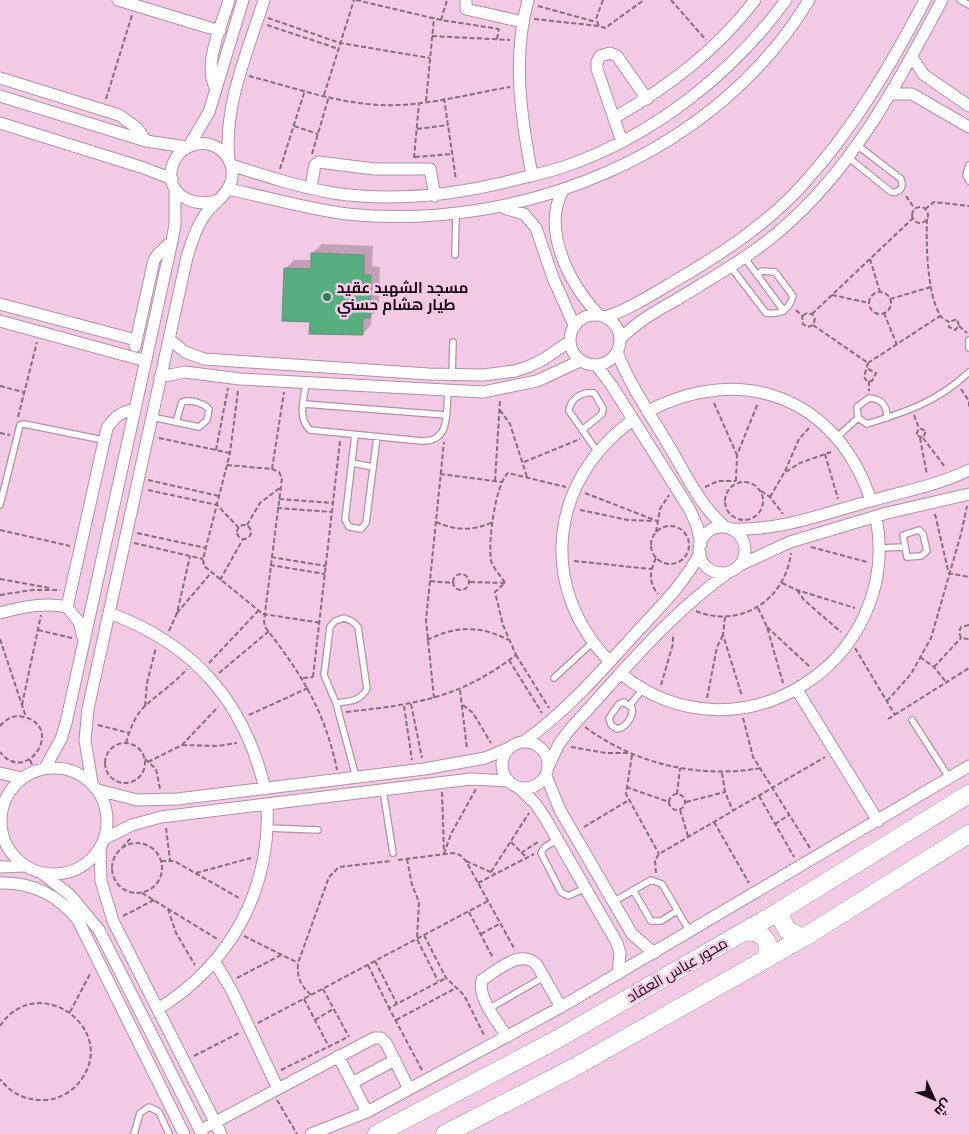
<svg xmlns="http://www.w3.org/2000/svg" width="969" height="1134" font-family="'PT Serif',Cairo,serif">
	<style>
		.shadow { fill: #0003 }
		.building { fill: #57af80; stroke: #668f76 }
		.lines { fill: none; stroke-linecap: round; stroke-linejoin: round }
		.service-casing { stroke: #b48ea8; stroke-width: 8 }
		.minor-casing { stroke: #b48ea8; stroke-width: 13 }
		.primary-casing { stroke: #b48ea8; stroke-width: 19 }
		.path { stroke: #886c7f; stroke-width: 2; stroke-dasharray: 5 2.5; stroke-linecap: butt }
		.service { stroke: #fff; stroke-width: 5.5 }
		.minor { stroke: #fff; stroke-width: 11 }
		.primary { stroke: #fff; stroke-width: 18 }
		.poi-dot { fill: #298156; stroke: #f3cae6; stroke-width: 2 }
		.labels { text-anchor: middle; stroke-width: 5; stroke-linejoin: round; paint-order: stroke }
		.poi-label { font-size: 15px; font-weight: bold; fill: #170a13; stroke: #f3cae6; text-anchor: start }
		.street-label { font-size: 15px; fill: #170a13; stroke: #f3cae6 }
	</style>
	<rect width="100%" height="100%" fill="#f3cae6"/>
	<path class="shadow" d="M322,244L373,246L372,266L380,267L379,308L372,315L371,325L362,334L311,321L285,269L294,260H312V253Z"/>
	<path class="building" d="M311,253L364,255V275H371L370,318H363V335L309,334L310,322L282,321L284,268L311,269Z"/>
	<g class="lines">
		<g class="service-casing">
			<path id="service" d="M960,0L969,5
				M849,158L891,192C900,193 904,188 901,179L857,145
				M969,165L966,175L969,181
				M455,255L456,213
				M744,257L784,311
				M730,266L766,313C781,315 789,310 793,296L775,272L762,271L757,275
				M969,340V348
				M452,375L453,342
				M306,383C304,399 297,418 310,430L422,441C451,442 446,412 448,391
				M304,404L446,415
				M152,417L199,427L207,420L209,409C203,403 190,399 182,402L176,422
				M887,418C887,405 882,399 869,398L857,407L858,418L867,424C906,412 939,401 969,372
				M582,430L602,414L603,408L594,393C582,391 570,399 569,411L597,451
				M355,435L345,520L349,527L361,529L366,523L377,437
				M837,437L858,418
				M352,463L373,467
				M0,505L20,425L24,424L103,440
				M919,530L923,534L927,551L921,556L907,557L903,535Z
				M879,548L904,547
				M344,618L352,621L358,627L367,689C359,702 350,701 336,703L324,675L330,627L335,621Z
				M554,678L593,642
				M624,702L632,708C634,717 625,728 617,729L611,725L609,718L619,704Z
				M336,703L356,777
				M630,705L643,689
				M912,720L950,779
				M383,790L393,853
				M267,828L318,830
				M558,839L545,847L541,853L561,892L568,896L586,888
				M633,890L651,921H661L677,911
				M613,902L651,880L662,884L690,932
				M490,1008L544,977
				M134,1134L140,1113L149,1107L159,1112L169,1134"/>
		</g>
		<g class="minor-casing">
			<path id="minor" d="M118,0L220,31
				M466,0V9L523,22
				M528,0C512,58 521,117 532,175
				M912,57L924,75L969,106
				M0,78L119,115L137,128L146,141
				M216,89C202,65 222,25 229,0
				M890,94H912L969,127
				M0,96L146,141L187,147
				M614,118C669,86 716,51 755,0
				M0,123L144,168L172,179
				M622,142L597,69V62L600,56L610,53L617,56L647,99
				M189,146L209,112L243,0
				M229,160C223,106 248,51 264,0
				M231,165C265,176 299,187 333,193C392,202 453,195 510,181C529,176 550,172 569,165C655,134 732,74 786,0
				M311,187L315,165L319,162L374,169H430L435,196
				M228,189C267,197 307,209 347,214C522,232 716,154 809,0
				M563,190C541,230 570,285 599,315
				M504,208L524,214L536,228L553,278L574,325
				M0,304L136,340
				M570 340a25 25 0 1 1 50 0a25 25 0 1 1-50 0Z
				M606,317C632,308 656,292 680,278C726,251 771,221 806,181C854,128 892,63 925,0
				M0,321L146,361
				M169,339L185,352L204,359L429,374L483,375L515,371L530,366L544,359L570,341
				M620,339C637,322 656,311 676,300C710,279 746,259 777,233C852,171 897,84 942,0
				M135,346L154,260L159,253L172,241
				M617,352C630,386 651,415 669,446C686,474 700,506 725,527
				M596,365L612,386L690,510L697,526L701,544
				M160,377L185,372L240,379L483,392L537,381L580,361
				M648,411C742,362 838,398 871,501
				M699 550a23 23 0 1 1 46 0a23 23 0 1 1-46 0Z
				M731,529C782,531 825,513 874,500C905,491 939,485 969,470
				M740,565L790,542L887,513L969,494
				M67,607L107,428C115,417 121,411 135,410
				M0,613C22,607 45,602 67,607L79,622L83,637
				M109,613C194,644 244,701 265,789
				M610,662C537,587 549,480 633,420
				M620,673C737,769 904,662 876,517
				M797,690L878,821
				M525,741C567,710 600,673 635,634C659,608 684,584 700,553
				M502 765a23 23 0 1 1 46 0a23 23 0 1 1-46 0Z
				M549,765L559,744L570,729C621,674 668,615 729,572
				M1 821a53 53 0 1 1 106 0a53 53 0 1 1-106 0Z
				M45,768L61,739L66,723L172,241L175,224V189
				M0,773L22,778
				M546,776L560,810L632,934L654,953
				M92,783L85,740L88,709L187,257C192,241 197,225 207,212C215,202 227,195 231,182C237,161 219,140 197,144C189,145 180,151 176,158C158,188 190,211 218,200
				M519,788L535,803L545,818L617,943L620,953L618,974
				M98,790L137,800L177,799L424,769L485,758L509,748
				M104,839L132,825L161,817L471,779L508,781
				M100,849L101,881L113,921L221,1134
				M0,867L24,866
				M43,874L70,895L99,930L202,1134
				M0,883C32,882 58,895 78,920L184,1134
				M215,962L232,991L278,1089
				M158,1009C230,964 271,891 267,805
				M507,1037C498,1022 477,998 482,980C498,970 521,948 537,965L561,1007
				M338,1056L367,1112
				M352,1083L395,1060
				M208,1126L374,1038H381L386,1043L409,1089
				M311,1134L367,1112L561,1007L969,766"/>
		</g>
		<g class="primary-casing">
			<path id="primary" d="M778,912L787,930L803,938
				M744,932C761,929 773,942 766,958
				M377,1134L554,1041L778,912L969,794
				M445,1134L573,1068L803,938L969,834"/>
		</g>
		<path class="path" d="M356,0L441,20L499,29
			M603,0L596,19L599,26L605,28L644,0
			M671,0L706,40
			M538,6L596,22
			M268,18L340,43L430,58
			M534,19L599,26
			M441,20L447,0
			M267,25L339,49
			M432,36L510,40
			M497,39L499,29
			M249,76C292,87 336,103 380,105C423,107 468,94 510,87
			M324,95L354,0
			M444,98L456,180
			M106,99L132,15
			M426,101L434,18
			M294,126L318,134
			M417,129L448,125
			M312,154L329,96
			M415,157L452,154
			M414,158L419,103
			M280,169L305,90
			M906,196L915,209
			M912 215a8 8 0 1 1 16 0a8 8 0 1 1-16 0Z
			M925,209L934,202L969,206
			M927,219C926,243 927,294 940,315C941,318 946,320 949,322V327L955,330L959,326L957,319L949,322
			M870,259L880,292
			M869 303a11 11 0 1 1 22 0a11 11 0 1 1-22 0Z
			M832,295L869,303
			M890,299L931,287
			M796,310L802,316L803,324L808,327L813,325L815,319L812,314L807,313L802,316
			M884,313L897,345
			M812,314L912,219
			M813,325L868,363
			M959,326L967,333
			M868,363L940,316
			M868,369L876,373L872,381L866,380L864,377L868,363
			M869,381V391
			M0,386L23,392
			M961,389L969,401V409
			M238,391L230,453L203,559L204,566L263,614L322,623
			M714,403L737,455
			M500,410L510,424L527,477
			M914,415L919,428L926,431L923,438L916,435L919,428
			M18,417L37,342
			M0,433L10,435
			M159,438L230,453
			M920,438L927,475
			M923,438L945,467
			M216,450L228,388
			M825,454L838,499
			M524,462L580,439
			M227,465L272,469L279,472L282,478L264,621L265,627C301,673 325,711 337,770
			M272,469L284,392
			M785,471L799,439L809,428
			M440,474L502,482
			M148,480L219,496
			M495,481L500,400
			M736,481L737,455L758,403
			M725 501a19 19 0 1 1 38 0a19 19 0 1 1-38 0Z
			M705,487L718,481H736
			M148,490L217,505L239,528
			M761,491L770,497L783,514
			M585,493L657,521
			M770,497L784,473L800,463L831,452
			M279,499L333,503
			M277,508L332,512
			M580,510L628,520L654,521
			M935,514L948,570
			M436,522C456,531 473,531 493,522
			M237 532a7 7 0 1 1 14 0a7 7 0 1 1-14 0Z
			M247,525L260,503L281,487
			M651 545a19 19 0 1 1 38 0a19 19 0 1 1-38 0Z
			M0,530L70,546
			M656,532L660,509L669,495
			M137,533L206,548
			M134,543L203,559
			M811,547L867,562
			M271,557L326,566
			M656,558C650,571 648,582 658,594
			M574,561L651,569
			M270,565L325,574
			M948,573L969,577
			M453 582a8 8 0 1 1 16 0a8 8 0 1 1-16 0Z
			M0,579L50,588
			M220,580L243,539
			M430,581L452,583
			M470,582L505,583
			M782,583L797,590L855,608
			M797,590L804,600L841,632
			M0,595L32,590H60
			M758,608L767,627L783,683
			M696,611C741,629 785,600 791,553
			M177,613L211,573
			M725,617L723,635L742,696
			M969,625L961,627L959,632L961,638L969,639
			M767,627L809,666
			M38,630L72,638
			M169,631L177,613L190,556
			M0,639L26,717
			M427,640C455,626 480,625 508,640
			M855,648L895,715
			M516,655L549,708
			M920,657L934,667L946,682
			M509,660L542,713
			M209,663L259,610
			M934,667L961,638
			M219,673L269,631
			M313,677L340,441
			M303,678L313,677
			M661,685L673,644V634
			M460,690L467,749
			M434,698L426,620L444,442
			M707,698L717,647L723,635
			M887,701L911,674L931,638L961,534L967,506
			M411,704L422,758
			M22,705L41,615
			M463,705L473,713L491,743
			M145,706L147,683L156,647
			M404,706L412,760
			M346,712C416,704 458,699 516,655L503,625L495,592L505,583C501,576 492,567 491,560C488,542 495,485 508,473L566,487
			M249,715L308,688
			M743,718L753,757L810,848
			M888,719L969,668
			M98,725L129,733
			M0,726C6,719 14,714 24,717C65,727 27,786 0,752
			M585,727C635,764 699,779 761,768
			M126,743C130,729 135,715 146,705C159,693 174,684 187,669
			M105 763a20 20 0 1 1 40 0a20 20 0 1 1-40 0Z
			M182,745L217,746L237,743
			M571,747L606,753H628
			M632,755L626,794L659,854
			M145,759L156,769L160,789
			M30,760L34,769
			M148,762L182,745L218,707
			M722,773L725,792L733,811
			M626,787L669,802
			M442,792L444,853
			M669 802a8 8 0 1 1 16 0a8 8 0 1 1-16 0Z
			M677,794L680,768
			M759,796L794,857
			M686,802L725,792
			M680,810L688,836
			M714,822L749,883
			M775,824L789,815
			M584,827L629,800
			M166,828L170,860
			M511,842L527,858
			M112 868a25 25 0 1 1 50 0a25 25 0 1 1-50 0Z
			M122,848L131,838
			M521,853L538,842
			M444,854L451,834L476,789
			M407,859L412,885L419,902L417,939L438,981
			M398,860L453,853L460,855L466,861L515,950
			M161,861H174L241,899
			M466,861L495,874
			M491,872L529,813
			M196,873L251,858
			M656,873L655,860L659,854L825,757
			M478,883L534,854
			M142,893L219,940
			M168,909L176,933L195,965
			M469,912L493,958
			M123,916L154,900
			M481,934L501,923
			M424,935L446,978L464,995L485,1037
			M244,936L298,963
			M375,961L397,1004
			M368,965L389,1008
			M237,978L281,955
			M323,989L349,1037
			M311,995C300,985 297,977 298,963L329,877L339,867L391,861
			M304,999L329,1047
			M70,1012L91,972
			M315,1020L333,1009
			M396,1020L456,988
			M258,1023L488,901
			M0,1026C37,970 119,1028 81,1080C73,1091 60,1099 46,1100C27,1101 11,1094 0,1079
			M194,1056L239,1033
			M281,1070L348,1037
			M422,1070L389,1008L446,978
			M277,1100L297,1134"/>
		<use href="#service" class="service"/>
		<use href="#minor" class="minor"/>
		<use href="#primary" class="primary"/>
	</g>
	<circle class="poi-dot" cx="327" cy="297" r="5"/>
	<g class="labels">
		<g class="poi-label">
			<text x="337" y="293">مسجد الشهيد عقيد<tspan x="337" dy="17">طيار هشام حسني</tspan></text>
		</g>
		<g class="street-label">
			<text transform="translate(677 970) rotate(-30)" y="5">محور عباس العقاد</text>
		</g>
	</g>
	<g transform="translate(934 1099) rotate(134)" stroke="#f3cae6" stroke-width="4" paint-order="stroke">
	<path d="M0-4L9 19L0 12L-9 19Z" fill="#170a13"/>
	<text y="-8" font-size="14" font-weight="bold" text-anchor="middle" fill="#170a13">ش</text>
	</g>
</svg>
